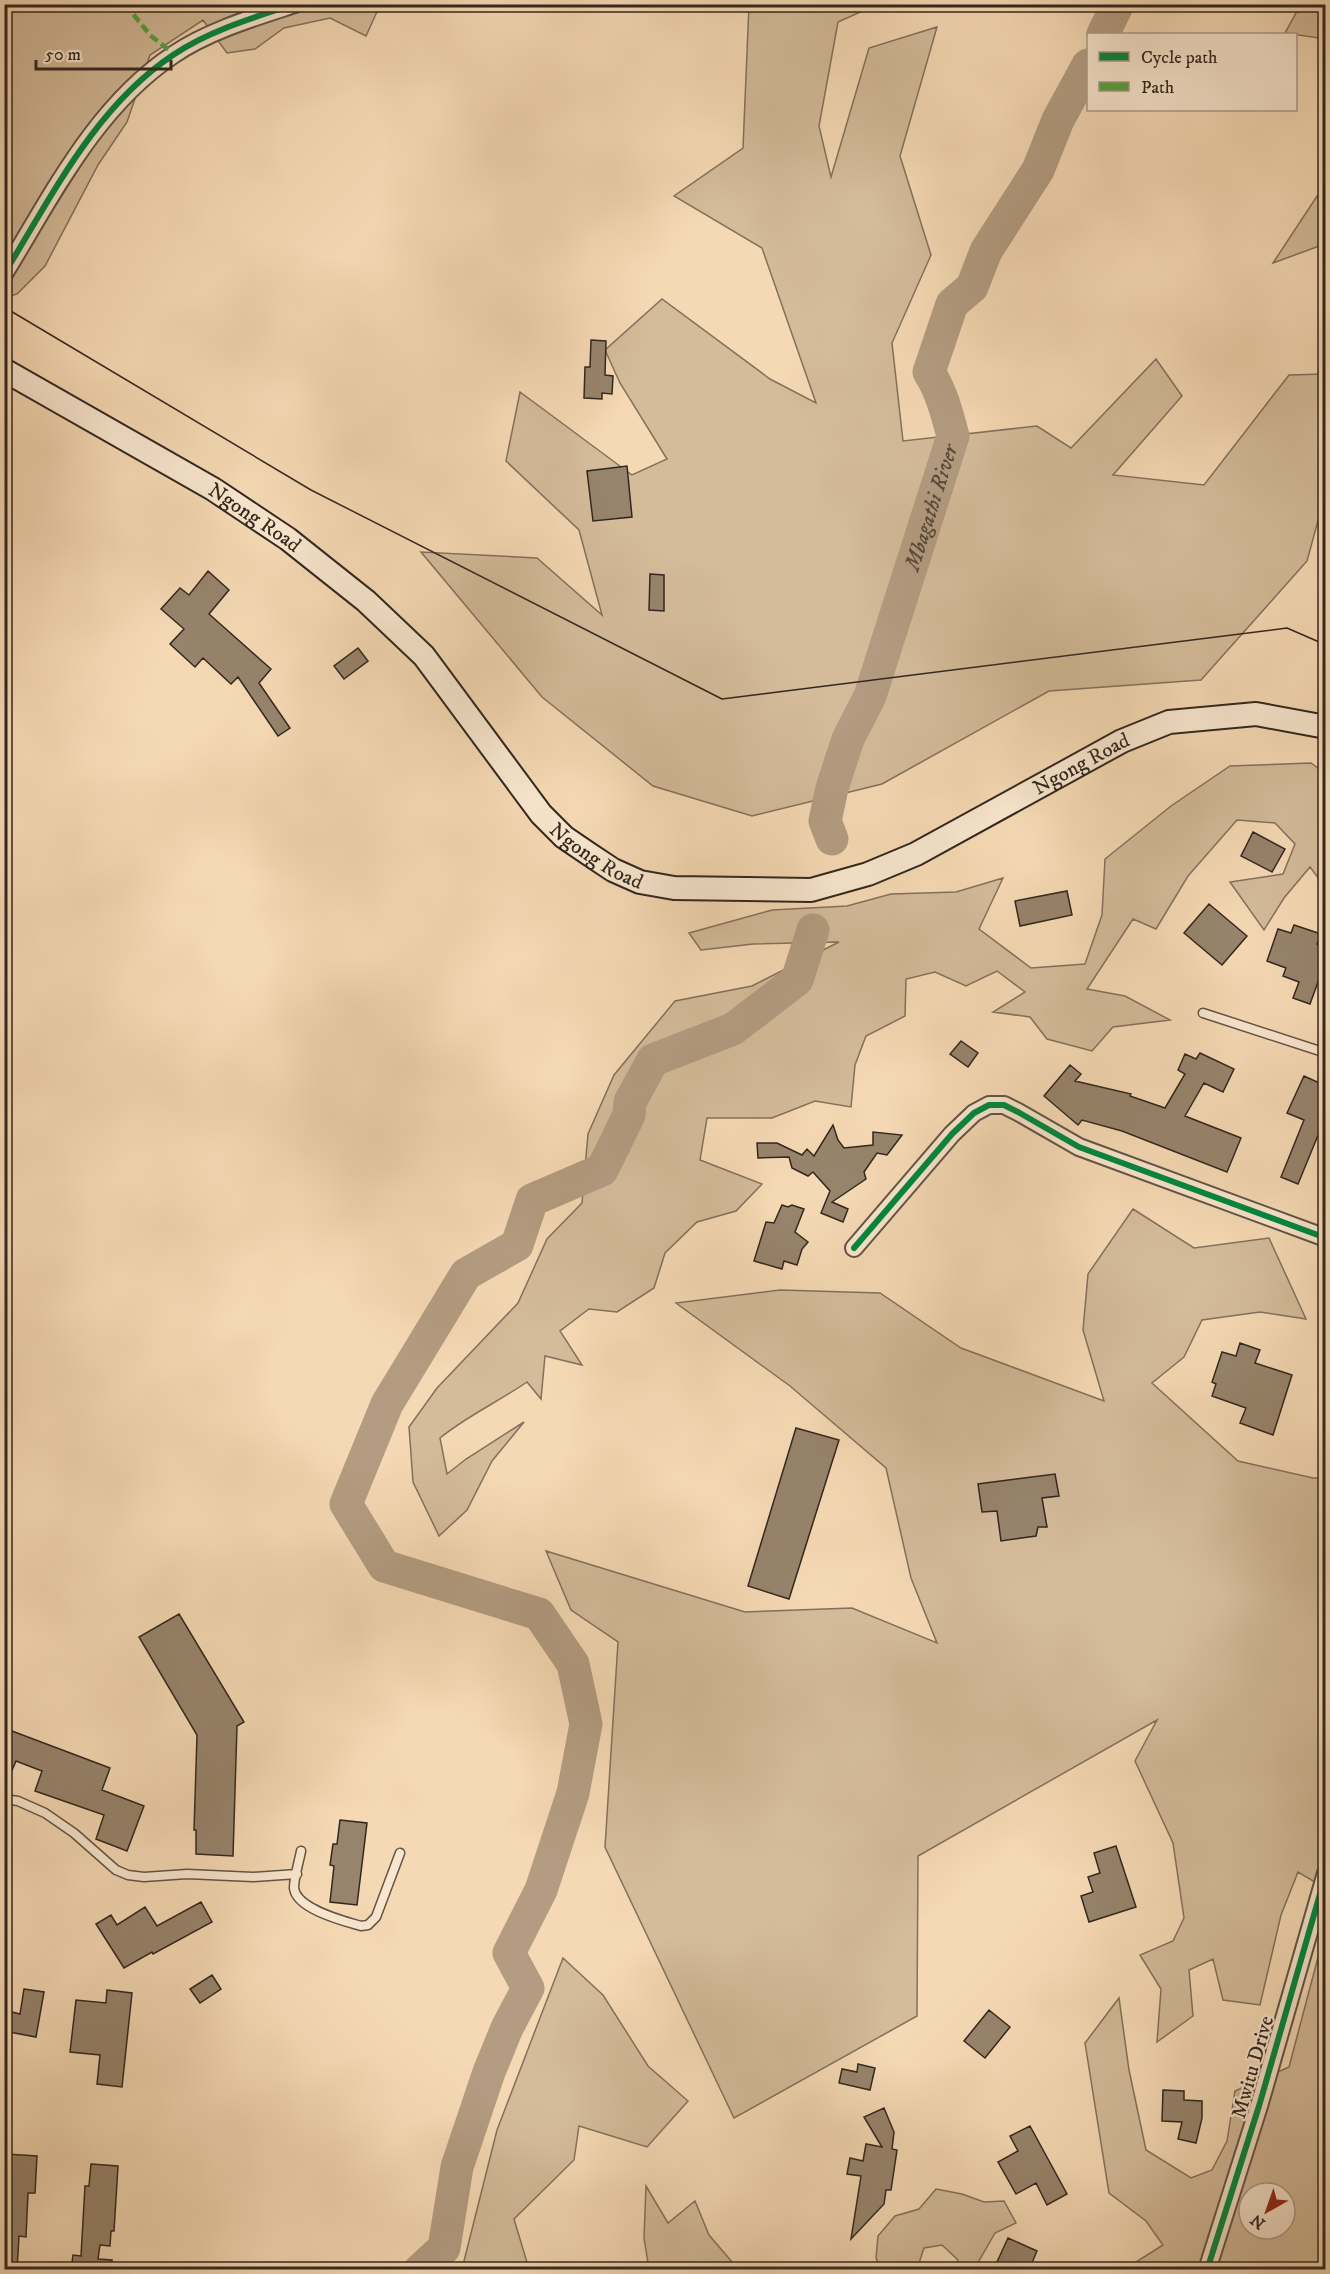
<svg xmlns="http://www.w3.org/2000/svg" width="1330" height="2274" font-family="'IM FELL DW Pica',serif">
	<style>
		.green { fill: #d4bb9a; stroke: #83715c; stroke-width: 1.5; fill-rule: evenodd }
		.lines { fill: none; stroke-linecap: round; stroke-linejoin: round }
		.river { stroke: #b39c81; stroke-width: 33 }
		.building { fill: #97846c; stroke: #32271e; stroke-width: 1.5 }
		.service-casing { stroke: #635444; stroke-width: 11 }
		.minor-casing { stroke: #635444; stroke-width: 20 }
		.secondary-casing { stroke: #32271e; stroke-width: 26 }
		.service { stroke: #f8e6ce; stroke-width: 8 }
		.minor { stroke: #f8e6ce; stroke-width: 16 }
		.secondary { stroke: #f8e6ce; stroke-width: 22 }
		.tram { stroke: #32271e; stroke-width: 1.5 }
		.quiet { stroke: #52a341; stroke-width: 4.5; stroke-dasharray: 9 4.5; stroke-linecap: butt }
		.cycleway-casing { stroke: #f8e6ce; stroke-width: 10 }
		.cycleway { stroke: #00873e; stroke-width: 6 }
		.labels { text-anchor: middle; stroke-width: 4.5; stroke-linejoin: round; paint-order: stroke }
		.street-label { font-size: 21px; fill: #32271e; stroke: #f8e6ce }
		.water-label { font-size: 22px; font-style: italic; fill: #594a3c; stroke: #f8e6ce }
	</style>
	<rect width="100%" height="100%" fill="#f5d9b4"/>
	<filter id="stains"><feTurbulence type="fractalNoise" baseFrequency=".00333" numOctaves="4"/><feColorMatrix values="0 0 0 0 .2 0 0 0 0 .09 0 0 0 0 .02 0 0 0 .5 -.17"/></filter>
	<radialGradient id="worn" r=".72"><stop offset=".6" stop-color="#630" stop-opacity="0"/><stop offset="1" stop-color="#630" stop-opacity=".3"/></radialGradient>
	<path class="green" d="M1301,4L1325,5V39L1285,33Z
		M4,5H380L366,36L330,18L284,28L255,49L227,53L203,20L150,55L127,122L98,165L45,266L17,294L5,297Z
		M749,5H876L838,22L819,126L831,177L869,48L937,27L900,156L931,255L892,343L903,441L1037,426L1071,448L1156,359L1182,396L1113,475L1204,485L1289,375L1325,374V495L1307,561L1201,680L1049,691L882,784L752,816L653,786L542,697L421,552L537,558L602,615L579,530L506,461L520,392L632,475L667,459L620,383L605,350L662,299L770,379L816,403L762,248L674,196L743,148Z
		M1325,184V244L1273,263Z
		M1311,763L1325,773V887L1310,867L1284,898L1264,930L1230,882L1283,874L1295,844L1275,823L1237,820L1188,876L1156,929L1133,919L1087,989L1125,996L1170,1020L1113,1027L1092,1051L1047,1039L1030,1017L993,1012L1025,992L997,971L966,986L935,972L906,979L905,1016L866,1036L855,1065L851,1107L815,1101L772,1118H707L700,1160L762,1184L736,1211L697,1222L665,1253L654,1288L617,1312L589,1309L560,1331L582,1365L545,1356L541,1399L527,1382C498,1402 467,1416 440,1438L447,1474L466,1459L524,1422L492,1461L467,1510L439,1536L413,1482L409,1427L437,1388L518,1303L547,1239L582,1203L588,1134L614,1075L675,1001L752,986L839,942L753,944L701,950L689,933L772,910L847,906L891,894L956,892L1003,878L979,929L1031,968L1085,964L1102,915L1105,859L1171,806L1230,766Z
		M1133,1209L1194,1248L1269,1238L1306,1319L1260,1312L1202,1320L1184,1357L1152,1383L1238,1461L1313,1478H1325V1888L1298,1872L1281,1915L1260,2005L1223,2000L1213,1959L1189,1970L1193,2016L1157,2042L1161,1989L1140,1955L1173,1941L1184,1918L1173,1843L1135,1761L1157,1720L918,1856L917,2016L734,2118L605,1847L618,1642L571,1610L546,1551L745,1612L852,1608L937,1643L911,1578L886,1468L790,1386L676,1303L780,1290L880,1293L961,1348L1104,1401L1083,1330L1088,1274Z
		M1325,1931V2269H1125L1163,2245L1146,2221L1109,2193L1085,2043L1119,1998L1129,2070L1146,2150L1191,2178L1212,2170L1227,2141L1235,2091L1289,2067ZM1249,2193H1285V2229H1249Z
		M563,1958L603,1995L648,2066L688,2101L647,2147L579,2126L574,2160L514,2219L529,2269H462L497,2130Z
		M646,2186L668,2223L695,2201L709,2235L738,2269H649L644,2238Z
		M936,2189L962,2194L984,2202L1004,2201L1016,2223L995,2233L979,2261L985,2269H961L957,2259L942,2245L924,2248L918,2266L922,2269H881L876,2258L878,2236L895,2216L919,2209Z"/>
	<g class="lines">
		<g class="river">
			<path d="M1103,34L1118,4"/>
			<path id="s1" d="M832,839L825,821L832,788L848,739L870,696L953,436C947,413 941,391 929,372L952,304L972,287L986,251L1038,170L1058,120L1088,65"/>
			<path d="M420,2270L444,2248L457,2167L489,2072L507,2028L528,1988L509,1953L541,1890L573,1793L586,1724L573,1664L539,1614L384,1566L346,1504L387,1404L466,1274L517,1245L532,1200L602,1170L629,1115L630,1102L653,1060L733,1029L797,980L813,930"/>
		</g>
	</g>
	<path class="building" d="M591,340L606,341L605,375L613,376L612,394L602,393V399L584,398L585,367H590Z
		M627,466L632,517L593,521L587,471Z
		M208,571L229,590L209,614L271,669L259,683L290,728L278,736L238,677L231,684L203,658L195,667L170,644L184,629L161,609L180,588L189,595Z
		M650,574L664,575V611L649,610Z
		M358,648L368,661L344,679L334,666Z
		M1253,832L1285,849L1272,872L1241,856Z
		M1067,891L1072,915L1020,926L1015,901Z
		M1209,904L1247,936L1222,965L1184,933Z
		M1294,925L1321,934L1317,944L1326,947V960L1310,1004L1293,998L1299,982L1283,976L1286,968L1267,961L1278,929L1291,933Z
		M961,1041L978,1053L968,1067L950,1054Z
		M1200,1053L1234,1069L1223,1092L1204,1083L1185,1116L1241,1138L1227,1172L1122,1131L1082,1120L1078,1125L1044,1096L1070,1065L1081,1074L1075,1081L1131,1094L1130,1096L1165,1108L1185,1074L1178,1070L1185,1054L1196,1059Z
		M1304,1076L1326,1086V1130L1321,1128L1298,1184L1281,1177L1304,1120L1287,1113Z
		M833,1125L838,1140L844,1148L873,1145V1132L902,1135L887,1155L877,1153L864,1172L866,1179L832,1202L848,1209L843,1222L821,1213L830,1191L813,1172L808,1176L792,1168L789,1157L758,1158L757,1143H777L802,1155L807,1149L814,1156Z
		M782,1205L788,1207L792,1205L804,1209L795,1232L808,1242L802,1249L797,1265L784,1261L782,1269L754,1261L766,1222L774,1223Z
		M1240,1343L1260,1350L1255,1363L1292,1375L1273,1435L1240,1423L1246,1408L1212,1396L1216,1384L1212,1382L1222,1352L1236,1356Z
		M796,1428L839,1440L789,1599L748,1586Z
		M1055,1474L1059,1496L1042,1498L1047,1527H1038L1036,1536L1001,1541L997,1511L982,1512L978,1484Z
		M179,1614L244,1722L237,1726L233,1856L196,1854V1830H194L197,1735L139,1637Z
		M4,1728L110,1768L102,1790L144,1806L127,1851L96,1839L104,1815L35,1791L42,1771L16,1761L4,1789Z
		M340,1820L367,1823L357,1905L330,1902L334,1866L330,1865L333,1844H337Z
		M1116,1846L1136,1907L1089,1922L1081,1896L1093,1892L1088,1877L1100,1873L1094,1853Z
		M201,1902L212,1922L153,1954L152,1952L124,1968L96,1924L111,1915L117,1925L145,1907L157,1926Z
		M212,1975L221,1989L200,2003L190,1989Z
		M24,1989L44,1992L36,2037L4,2031V2010L20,2014Z
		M107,1990L132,1993L122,2087L97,2084L100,2055L70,2052L76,2000L106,2003Z
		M989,2010L1010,2027L985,2058L964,2041Z
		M858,2064L875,2068L870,2090L839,2083L842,2069L857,2072Z
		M1163,2090L1184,2091V2100L1202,2101V2118L1196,2143L1178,2139L1182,2122L1162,2121Z
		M884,2108L894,2132L892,2149L897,2150L891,2190H886L884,2204L851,2239L861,2176L847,2174L850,2158L863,2161L866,2144L882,2147L864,2117Z
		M1030,2126L1067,2194L1047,2205L1036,2183L1016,2194L998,2162L1018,2151L1010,2136Z
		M6,2154L37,2156L35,2193H28L26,2237L19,2236L17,2270H4Z
		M91,2164L118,2166L114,2231H111L110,2246L100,2245L98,2259L112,2260V2270H71L73,2255L81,2256L85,2186H89Z
		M1008,2238L1037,2251L1029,2270H1012L997,2262Z"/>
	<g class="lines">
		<g class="service-casing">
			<path id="service" d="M1203,1013L1326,1053
				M4,1799L18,1801L45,1813L74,1833L116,1870L128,1875L144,1877L187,1874L253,1877L297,1874
				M301,1851C299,1862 294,1877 294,1888C296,1909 344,1921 361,1926L368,1925L376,1917L400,1853"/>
		</g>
		<g class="minor-casing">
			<path id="minor" d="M4,274C52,196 95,107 173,55C208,31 255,17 295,4
				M854,1248L952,1134L974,1113L989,1105H1004L1018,1112L1079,1147L1326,1238
				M1207,2270L1259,2106L1326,1873"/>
		</g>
		<g class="secondary-casing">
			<g id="secondary">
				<path id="s2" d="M4,370L213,489L288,539L366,601L424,656L541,814L564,837L589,854L613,870L640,882L674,888L811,890L868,874L916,854L1122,741L1169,722L1256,714L1326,727"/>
			</g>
		</g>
		<use href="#service" class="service"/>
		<use href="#minor" class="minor"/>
		<use href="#secondary" class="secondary"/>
		<path class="tram" d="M4,307L311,490L722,699L1287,628L1326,645"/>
		<path class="quiet" d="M125,4L150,35L174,54"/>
		<g class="cycleway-casing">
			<path id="cycleway" d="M4,274C52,196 95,107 173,55C208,31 255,17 295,4
				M854,1248L952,1134L974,1113L989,1105H1004L1018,1112L1079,1147L1326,1238
				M1207,2270L1259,2106L1326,1873"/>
		</g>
		<use href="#cycleway" class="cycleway"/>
	</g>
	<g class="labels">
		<g class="street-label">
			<text dy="7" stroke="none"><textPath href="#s2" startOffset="291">Ngong Road</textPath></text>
			<text dy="7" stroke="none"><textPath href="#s2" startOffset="1299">Ngong Road</textPath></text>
			<text dy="7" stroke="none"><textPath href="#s2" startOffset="777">Ngong Road</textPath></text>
			<text transform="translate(1252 2067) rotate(-74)" y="7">Mwitu Drive</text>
		</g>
		<g class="water-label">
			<text dy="8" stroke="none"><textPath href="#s1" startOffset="351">Mbagathi River</textPath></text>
		</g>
	</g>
	<rect width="1330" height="2274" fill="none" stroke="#f5d9b4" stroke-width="24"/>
	<rect x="6" y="6" width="1318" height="2262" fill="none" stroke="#32271e" stroke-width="3"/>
	<rect x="12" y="12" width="1306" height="2250" fill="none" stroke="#32271e" stroke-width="1.5"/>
	<rect x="1087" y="33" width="210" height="78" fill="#f8e6ce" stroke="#a99a88" stroke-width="1.5"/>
	<rect x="1099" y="52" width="30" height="9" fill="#00873e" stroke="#a99a88" stroke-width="1.5"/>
	<text x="1141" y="63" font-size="18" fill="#32271e">Cycle path</text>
	<rect x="1099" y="82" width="30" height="9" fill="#52a341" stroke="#a99a88" stroke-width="1.5"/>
	<text x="1141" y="93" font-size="18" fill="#32271e">Path</text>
	<g transform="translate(1267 2211) rotate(220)"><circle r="28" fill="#f8e6ce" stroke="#a99a88" stroke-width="1.5"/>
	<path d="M0-4.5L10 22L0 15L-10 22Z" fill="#8f2418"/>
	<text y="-9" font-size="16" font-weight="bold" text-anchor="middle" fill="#32271e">N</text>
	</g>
	<path d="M36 60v9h135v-9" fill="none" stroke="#32271e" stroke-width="3"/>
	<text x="45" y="60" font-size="18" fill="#32271e" stroke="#f8e6ce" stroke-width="4.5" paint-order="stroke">50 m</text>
	<rect width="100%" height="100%" filter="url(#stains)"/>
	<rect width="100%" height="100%" fill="url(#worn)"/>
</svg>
